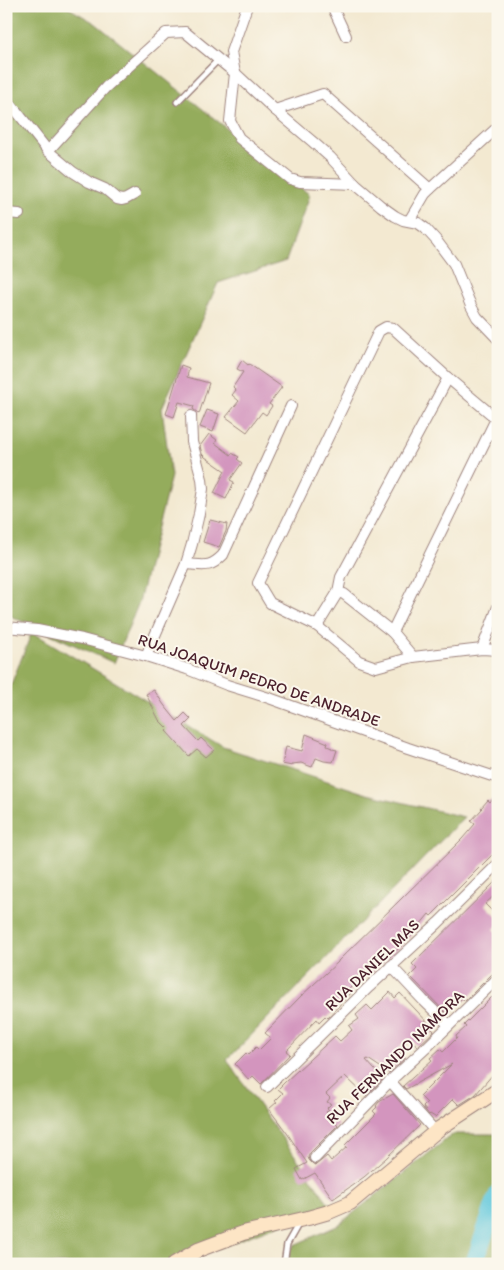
<svg xmlns="http://www.w3.org/2000/svg" width="504" height="1270" font-family="Itim,sans-serif">
<style>
.forest{fill:#94ac5c;stroke:#6f6644}
.lines{fill:none;stroke-linecap:round;stroke-linejoin:round}
.river{stroke:#5fc7dc;stroke-width:18}
.building{fill:#d395be}
.service-casing{stroke:#9e847e;stroke-width:8}
.minor-casing{stroke:#9e847e;stroke-width:12}
.secondary-casing{stroke:#9e847e;stroke-width:16}
.service{stroke:#fff;stroke-width:5}
.minor{stroke:#fff;stroke-width:10}
.secondary{stroke:#fde5c5;stroke-width:14}
.labels{text-anchor:middle;dominant-baseline:central;stroke-width:4;stroke-linejoin:round;paint-order:stroke}
.street-label{font-size:16px;fill:#4a1f2b;stroke:#fbf7ec}
</style>
<rect width="100%" height="100%" fill="#fbf7ec"/>
<filter id="ink" filterUnits="userSpaceOnUse"><feTurbulence type="fractalNoise" baseFrequency=".02" numOctaves="2"/><feDisplacementMap in="SourceGraphic" scale="10" xChannelSelector="R" yChannelSelector="G"/><feConvolveMatrix kernelMatrix="1 2 1 2 8 2 1 2 1" color-interpolation-filters="sRGB"/></filter>
<filter id="wash" filterUnits="userSpaceOnUse"><feTurbulence type="fractalNoise" baseFrequency=".0096" numOctaves="4" result="noise"/><feDisplacementMap in="SourceGraphic" scale="20" xChannelSelector="R" yChannelSelector="G"/><feGaussianBlur stdDeviation="1.12" result="paint"/><feColorMatrix in="noise" values="0 0 0 0 0 0 0 0 0 0 0 0 0 0 0 0 0 1.4 0 .05"/><feComposite in="paint" operator="in"/></filter>
<g filter="url(#wash)">
<rect width="100%" height="100%" fill="#f3e9d1"/>
<g class="forest">
<path d="M6 6H65L95 23 310 195 286 261 218 283 162 408 171 476 139 602 114 663 6 614Z"/>
<path d="M32 632 223 747 367 794 464 817 227 1060 330 1205 177 1264H6V697Z"/>
<path d="M453 1134H498V1264H279L294 1245 337 1226Z"/>
</g>
<g class="lines">
<path class="river" d="M474 1264 498 1194"/>
</g>
<g id="blocks">
<g class="building">
<path d="M242 360 248 365 249 364 282 387 269 404 272 406 266 415 262 412 247 432 226 417 239 401 232 395 236 390 233 387 243 372 237 369Z"/>
<path d="M181 365 189 368 187 377 209 383 199 414 193 409 194 406 179 402 174 417 166 414Z"/>
<path d="M207 410 219 414 213 432 200 427Z"/>
<path d="M209 434 217 440 215 443 231 455 232 453 239 457 237 459 242 463 230 480 234 482 226 499 214 493 225 471 205 457 202 454 200 446Z"/>
<path d="M210 520 227 524 226 531 219 547 203 542Z"/>
<path d="M154 690 164 705 177 721 185 713 191 719 184 726 198 741 201 738 214 750 206 757 197 749 189 756 166 731 168 729 159 720 146 694Z"/>
<path d="M306 734 328 743 327 746 332 748V749L337 750 333 762 324 761 316 758 312 767 301 763 292 764V766L282 764 286 747 302 751Z"/>
<path d="M498 793V849L431 916 429 914 419 926 420 927 395 952 371 974 368 970 349 989 352 992 327 1018 325 1016 319 1022 317 1019 286 1051 290 1054 261 1084 253 1076 249 1080 235 1064 246 1053 248 1055 256 1047 259 1050 271 1038 265 1033 301 996 338 962V961L462 839 475 824 471 821 482 809 481 808 488 800 490 802Z"/>
<path d="M498 879V892L485 904 498 917V925L494 929 498 934V968L465 1001 462 998 447 1014 410 976 417 969 412 964Z"/>
<path d="M390 992 395 998 400 993 431 1026 430 1027 434 1031 418 1046 409 1039 397 1050 405 1058 389 1073 368 1059 366 1060 383 1079 366 1096 345 1076 326 1094 330 1098 327 1102 331 1104 327 1108 329 1110 326 1112 338 1125 310 1153 308 1157 309 1160 313 1164 316 1165 327 1156 331 1161 347 1147 345 1145 376 1114 373 1111 377 1107 376 1106 379 1102 393 1094 420 1125 386 1158 364 1177 333 1199 315 1173 302 1180 296 1169 307 1163 287 1133 269 1109 277 1102 275 1101 283 1093 278 1089 285 1082 335 1036 340 1041 352 1030 349 1026 359 1019 356 1015 367 1005 372 1010Z"/>
<path d="M498 994V1076L494 1073 475 1095 459 1105 453 1099 435 1117 430 1114 429 1115 423 1107 427 1103 420 1096 452 1064 406 1089 403 1086 432 1060 430 1058 440 1049 443 1052 457 1038 456 1036 466 1027 464 1025 492 997 494 998Z"/>
</g>
</g>
</g>
<g filter="url(#ink)">
<use href="#blocks" fill-opacity="0" stroke="#9e847e" stroke-width="1"/>
<g class="lines">
<g class="service-casing">
<g id="service">
<path d="M177 102 218 60"/>
<path d="M284 1264 287 1244 299 1223"/>
</g>
</g>
<g class="minor-casing">
<g id="minor">
<path d="M247 6 231 52 235 73 275 110 313 142 330 157 355 184 381 206 395 216 403 220 418 223 425 228 436 240 454 264 471 306 477 317 498 339"/>
<path d="M332 6 346 36"/>
<path d="M6 98 48 151 73 172 89 182 105 189 117 199 122 200 126 199 135 194"/>
<path d="M275 110 323 94 430 189"/>
<path d="M48 151 106 87 166 33 185 32 235 73 230 121 239 138 290 179 300 182 355 184"/>
<path d="M6 213 19 214"/>
<path d="M409 221 425 194 430 189 498 127"/>
<path d="M448 378 341 577 338 592 344 594 392 632 413 657 482 649 498 650"/>
<path d="M186 564C204 565 209 569 223 555L291 406"/>
<path d="M317 626 338 592"/>
<path d="M6 627 37 630 82 639 146 656 187 669 227 685 269 698 408 748 498 778"/>
<path d="M392 632 496 419"/>
<path d="M482 649 498 607"/>
<path d="M146 656 186 564 192 544 199 514 203 489 202 479 192 442 191 416"/>
<path d="M413 657 376 667 359 661 317 626 270 603 258 583 379 331 386 327 393 328 448 378 498 420"/>
<path d="M391 966 423 1000 449 1025"/>
<path d="M390 1081 436 1132"/>
<path d="M267 1087 369 987 438 923 498 864"/>
<path d="M315 1158 390 1081 427 1047 498 978"/>
</g>
</g>
<g class="secondary-casing">
<path id="secondary" d="M174 1264 198 1250 243 1233 308 1218 329 1212 350 1203 440 1128 498 1090"/>
</g>
<use href="#service" class="service"/>
<use href="#minor" class="minor"/>
<use href="#secondary" class="secondary"/>
</g>
</g>
<g class="labels">
<g class="street-label">
<text transform="translate(259 680) rotate(19)">RUA JOAQUIM PEDRO DE ANDRADE</text>
<text transform="translate(372 965) rotate(-44)">RUA DANIEL MAS</text>
<text transform="translate(395 1057) rotate(-44)">RUA FERNANDO NAMORA</text>
</g>
</g>
<rect width="504" height="1270" fill="none" stroke="#fbf7ec" stroke-width="25"/>
</svg>
